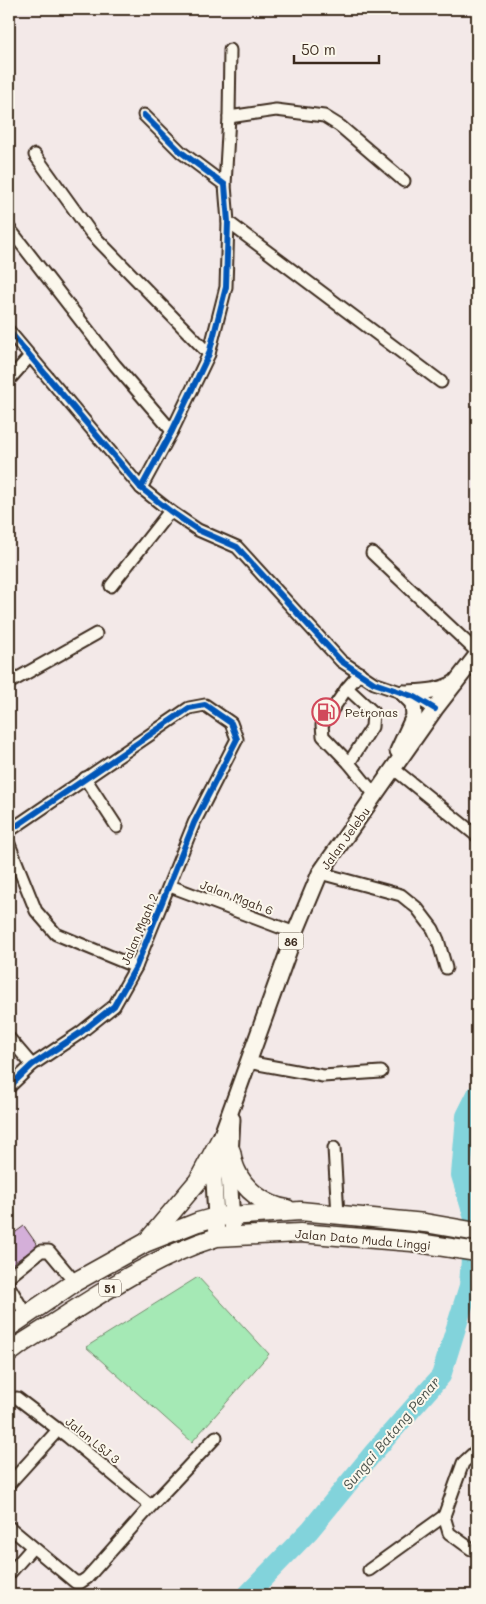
<svg xmlns="http://www.w3.org/2000/svg" width="486" height="1604" font-family="Mali,sans-serif">
<style>
.green{fill:#a5e9b5;stroke:#708a6a}
.lines{fill:none;stroke-linecap:round;stroke-linejoin:round}
.river{stroke:#82d3db;stroke-width:20}
.building{fill:#d4afd9;stroke:#3b2a1e}
.minor-casing{stroke:#3b2a1e;stroke-width:15}
.major-casing{stroke:#3b2a1e;stroke-width:19}
.highway-casing{stroke:#3b2a1e;stroke-width:21}
.minor{stroke:#fbf7ec;stroke-width:11}
.major{stroke:#fbf7ec;stroke-width:15}
.highway{stroke:#fbf7ec;stroke-width:18}
.cycleway-casing{stroke:#fbf7ec;stroke-width:9}
.cycleway{stroke:#0057b8;stroke-width:6}
.labels{text-anchor:middle;dominant-baseline:central;stroke-width:4;stroke-linejoin:round;paint-order:stroke}
.shield{fill:#fbf7ec;stroke:#75685c;stroke-width:1}
.shield-label{font-size:11px;font-weight:bold;fill:#3b2a1e}
.poi-label{font-size:12px;fill:#3b2a1e;stroke:#fbf7ec;text-anchor:start}
.street-label{font-size:12px;fill:#3b2a1e;stroke:#fbf7ec}
.water-label{font-size:14px;font-style:italic;fill:#4d544d;stroke:#fbf7ec}
</style>
<rect width="100%" height="100%" fill="#f3e9e8"/>
<filter id="ink" filterUnits="userSpaceOnUse"><feTurbulence type="fractalNoise" baseFrequency=".02" numOctaves="2"/><feDisplacementMap in="SourceGraphic" scale="10" xChannelSelector="R" yChannelSelector="G"/><feConvolveMatrix kernelMatrix="1 2 1 2 8 2 1 2 1" color-interpolation-filters="sRGB"/></filter>
<g filter="url(#ink)">
<path class="green" d="M198 1277 269 1354 192 1442 86 1347Z"/>
<g class="lines">
<path class="river" d="M247 1595 310 1530 374 1452 441 1376 469 1286 474 1218 461 1175 466 1116 477 1094"/>
</g>
<path class="building" d="M24 1226 38 1246 9 1266V1237Z"/>
<g class="lines">
<g class="minor-casing">
<g id="minor">
<path d="M229 117 276 110 324 116 340 126 404 181"/>
<path d="M35 155 91 233 209 354"/>
<path d="M225 185 229 117 230 50"/>
<path d="M228 222 441 382"/>
<path d="M9 228 115 365 172 431"/>
<path d="M9 331 141 488 170 511 198 530 237 547 341 661 374 683 415 697 435 709"/>
<path d="M9 380 30 356"/>
<path d="M141 488 172 431 209 354 226 287 228 222 225 185 181 152 144 115"/>
<path d="M372 553 477 652"/>
<path d="M111 586 170 511"/>
<path d="M360 673 347 688 322 725 323 736 349 763 375 795"/>
<path d="M9 683 96 634"/>
<path d="M347 688 373 712 372 727 349 763"/>
<path d="M394 769 477 836"/>
<path d="M85 778 117 827"/>
<path d="M9 831 189 708 205 705 231 723 237 739 194 823 136 967 114 1006 80 1033 32 1065 9 1087"/>
<path d="M9 844 36 911 56 934 136 967"/>
<path d="M320 873 401 895 417 908 433 929 438 940 446 968"/>
<path d="M170 886 295 933"/>
<path d="M9 1038 32 1065"/>
<path d="M247 1062 323 1076 381 1072"/>
<path d="M334 1148 338 1215"/>
<path d="M9 1277 41 1251H49L75 1282"/>
<path d="M9 1286 26 1315"/>
<path d="M17 1398 68 1437 151 1506"/>
<path d="M9 1484 58 1430"/>
<path d="M9 1527 75 1582H81L87 1578 151 1506 216 1437"/>
<path d="M471 1549 449 1533 444 1516 463 1463 477 1450"/>
<path d="M369 1570 444 1516"/>
<path d="M9 1574 32 1548"/>
</g>
</g>
<g class="major-casing">
<g id="major">
<path d="M403 693C421 692 438 693 455 683"/>
<path d="M398 751 414 716 413 703 403 693"/>
<path d="M232 1119 229 1174 233 1236"/>
<path d="M217 1237 214 1180 220 1140 295 933 320 873 435 709 477 655"/>
</g>
</g>
<g class="highway-casing">
<g id="highway">
<path d="M231 1151C232 1157 233 1164 236 1170 244 1190 266 1206 287 1209"/>
<path d="M149 1239 198 1181 220 1140"/>
<path d="M9 1327 75 1282 145 1243 198 1222 216 1217 300 1211 425 1223 477 1232"/>
<path d="M9 1353 21 1344C84 1305 146 1259 217 1237L300 1233 412 1242 477 1252"/>
</g>
</g>
<use href="#minor" class="minor"/>
<use href="#major" class="major"/>
<use href="#highway" class="highway"/>
<g class="cycleway-casing">
<g id="cycleway">
<path d="M9 331 141 488 170 511 198 530 237 547 341 661 374 683 415 697 435 709"/>
<path d="M141 488 172 431 209 354 226 287 228 222 225 185 181 152 144 115"/>
<path d="M9 831 189 708 205 705 231 723 237 739 194 823 136 967 114 1006 80 1033 32 1065 9 1087"/>
</g>
</g>
<use href="#cycleway" class="cycleway"/>
</g>
</g>
<defs>
<g id="fuel-ring" transform="scale(1.4375)"><circle r="9.5" fill="#fbf7ec" stroke="#d1495b" stroke-width="1.5"/><path d="M-5.5-6h7V0h2V4h1.3V-2.5L3-4.5l.8-.8L6-3V5H2.5V1h-1V6h-7ZM-4.2-4.7v3.2H.2V-4.7Z" fill="#d1495b"/></g>
</defs>
<g fill-rule="evenodd">
<use href="#fuel-ring" x="326" y="712"/>
</g>
<g class="labels">
<g class="shield">
<rect x="278.5" y="932.5" width="25" height="17" rx="4"/>
<rect x="99" y="1279.5" width="22" height="17" rx="4"/>
</g>
<g class="shield-label">
<text x="291" y="941">86</text>
<text x="110" y="1288">51</text>
</g>
<g class="poi-label">
<text x="345" y="712">Petronas</text>
</g>
<g class="street-label">
<text transform="translate(345 838) rotate(-54)">Jalan Jelebu</text>
<text transform="translate(237 897) rotate(21)">Jalan Mgah 6</text>
<text transform="translate(139 929) rotate(-67)">Jalan Mgah 2</text>
<text transform="translate(363 1239) rotate(5)">Jalan Dato Muda Linggi</text>
<text transform="translate(93 1440) rotate(39)">Jalan LSJ 3</text>
</g>
<g class="water-label">
<text transform="translate(391 1433) rotate(-50)">Sungai Batang Penar</text>
</g>
</g>
<rect width="486" height="1604" fill="none" stroke="#fbf7ec" stroke-width="30"/>
<rect x="15" y="15" width="456" height="1574" fill="none" stroke="#3b2a1e" stroke-width="2" filter="url(#ink)"/>
<path d="M294 55v8h85v-8" fill="none" stroke="#3b2a1e" stroke-width="2.5"/>
<text x="301" y="55" font-size="15" fill="#3b2a1e" stroke="#fbf7ec" stroke-width="4" paint-order="stroke">50 m</text>
</svg>
